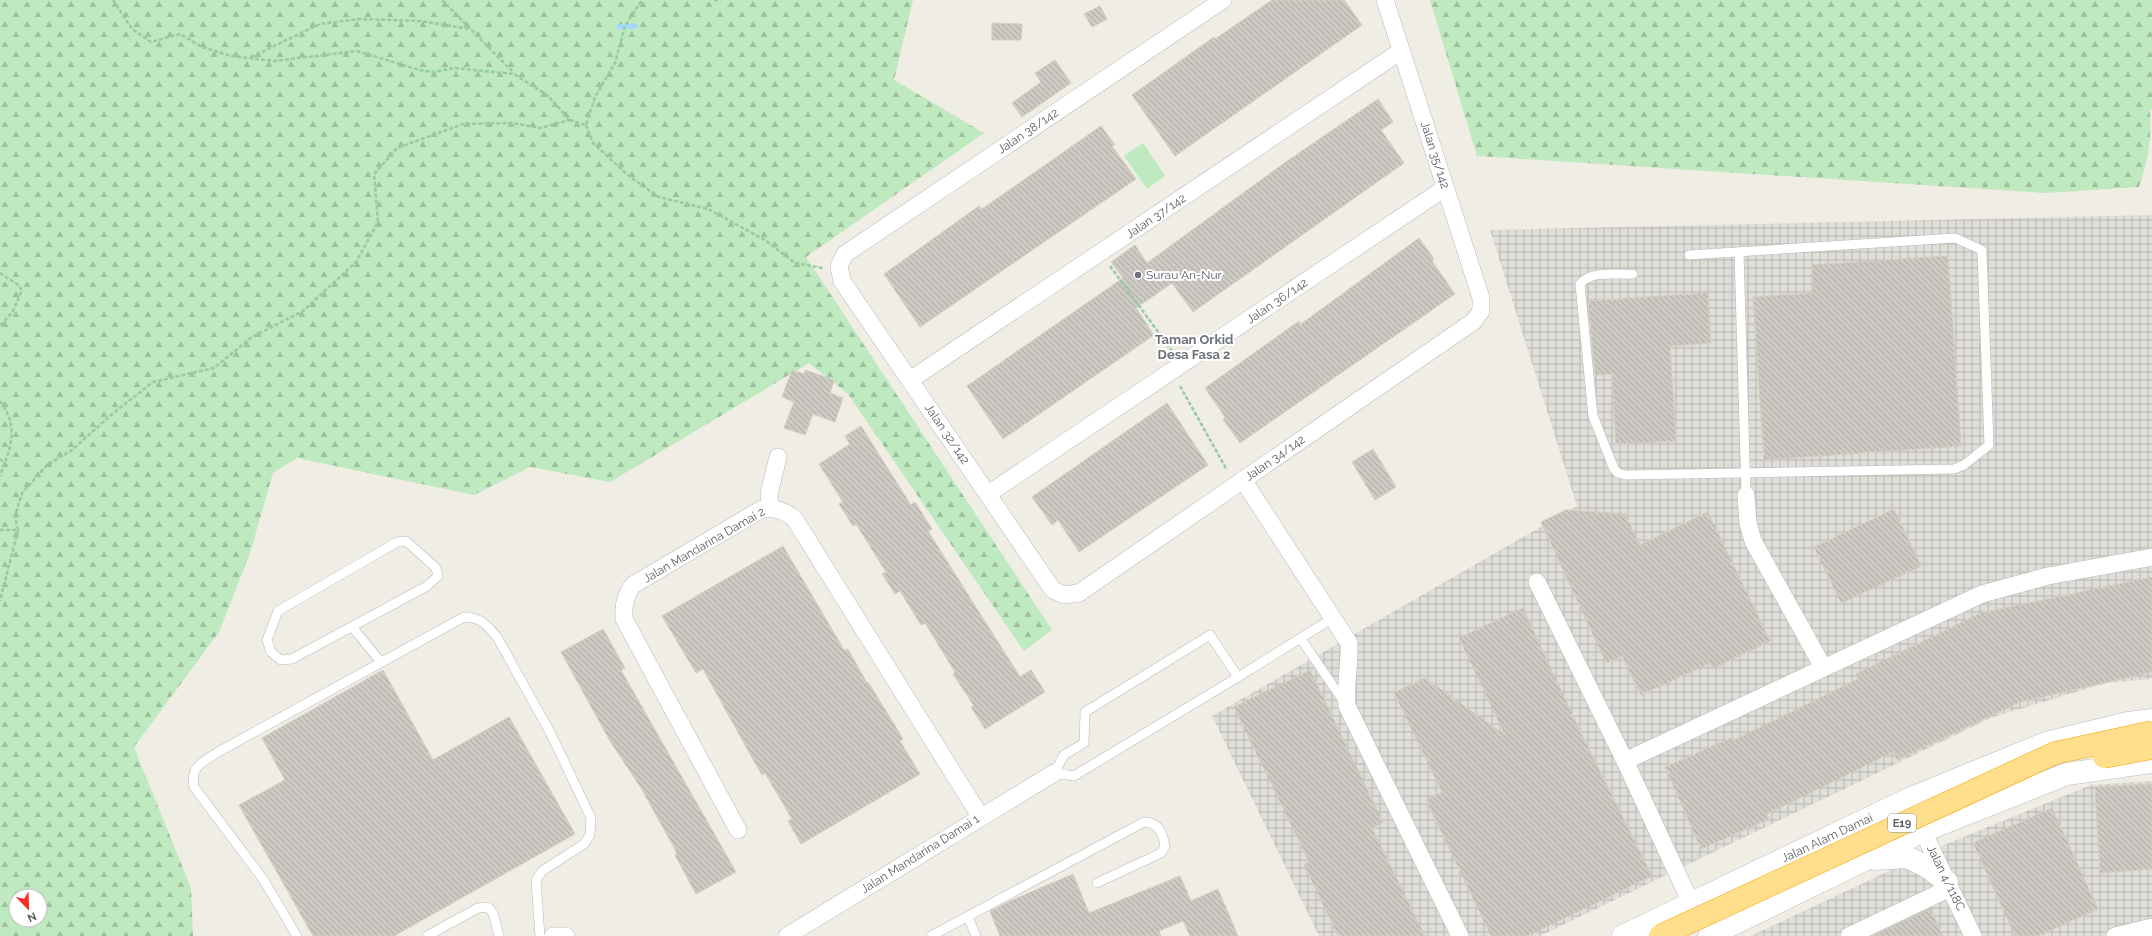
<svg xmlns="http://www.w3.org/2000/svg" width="2152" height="936" font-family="Raleway,sans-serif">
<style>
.industrial{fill:url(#industrial-grid)}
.green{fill:#bfe9be}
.forest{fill:url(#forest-firs);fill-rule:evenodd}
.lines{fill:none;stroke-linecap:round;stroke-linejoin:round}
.stream{stroke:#a4d9ff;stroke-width:5.5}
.building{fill:url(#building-back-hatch);stroke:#d5cec1}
.service-casing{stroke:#b6babf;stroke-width:10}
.minor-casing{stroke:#b6babf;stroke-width:18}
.secondary-casing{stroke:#b7bbc1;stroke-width:23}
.path{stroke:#96cba4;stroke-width:2.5;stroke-dasharray:4 2;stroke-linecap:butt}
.service{stroke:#fff;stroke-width:9}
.minor{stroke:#fff;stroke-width:17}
.secondary{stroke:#fff;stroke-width:22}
.motorway-bridge-casing{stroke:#f3a100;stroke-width:23;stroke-linecap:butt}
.motorway-bridge{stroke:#ffdf8b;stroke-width:22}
.worship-dot{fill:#6b7280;stroke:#fff;stroke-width:1.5}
.labels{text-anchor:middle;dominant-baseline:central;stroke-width:4;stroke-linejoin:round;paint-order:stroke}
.shield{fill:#fff;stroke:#8d9094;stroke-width:1}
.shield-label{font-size:11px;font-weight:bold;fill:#5c6066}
.street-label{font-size:12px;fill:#5c6066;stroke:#fff}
.worship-label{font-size:12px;fill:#5b616d;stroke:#fff;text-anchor:start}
.neighbourhood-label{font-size:13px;font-weight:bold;fill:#6c7278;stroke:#fff}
</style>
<defs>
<pattern id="industrial-grid" width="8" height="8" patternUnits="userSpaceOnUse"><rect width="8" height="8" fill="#e0ded8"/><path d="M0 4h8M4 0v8" fill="none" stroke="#b9b7b3"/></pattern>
<pattern id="forest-firs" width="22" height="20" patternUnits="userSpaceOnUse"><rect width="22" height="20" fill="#bfe9be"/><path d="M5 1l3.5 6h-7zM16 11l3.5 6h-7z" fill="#9ec09e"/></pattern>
<pattern id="building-back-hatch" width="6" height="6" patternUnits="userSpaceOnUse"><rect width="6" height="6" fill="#cdc9c3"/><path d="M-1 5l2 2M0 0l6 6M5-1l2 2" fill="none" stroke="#aaa7a2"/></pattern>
</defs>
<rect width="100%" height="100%" fill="#efede4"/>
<g class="industrial">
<path d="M2152 215V679L2106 683 1993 717 1540 936H1319L1212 716 1577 506 1490 230Z"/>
<path d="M2152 781V936H1751L1944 845 2091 785Z"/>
</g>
<path class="green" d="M1143 143 1165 176 1147 189 1124 156Z"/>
<g class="forest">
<path d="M0 0H913L894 80 984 133 806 257 1052 630 1024 651 848 394 809 363 610 482 530 467 474 495 297 458 273 473 250 553 219 632 134 747 191 888 193 936H0ZM16 896H40V920H16Z"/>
<path d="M1430 0H2152V109L2150 110C2152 139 2148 160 2139 187L2047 193 1477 156Z"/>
</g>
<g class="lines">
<path class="stream" d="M619 27 635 26"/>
</g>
<g class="building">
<path d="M1272 0H1344L1362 25 1175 156 1132 95 1214 37 1215 39Z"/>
<path d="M1100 6 1107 19 1092 27 1084 14Z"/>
<path d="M992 23 1022 24 1021 40H992Z"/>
<path d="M1055 60 1071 83 1022 117 1012 103 1041 82 1035 73Z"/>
<path d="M1378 99 1393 122 1381 130 1404 163 1193 312 1172 283 1136 308 1154 335 1003 439 967 386 1123 278 1111 262 1135 245 1147 263 1283 164Z"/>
<path d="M1101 126 1115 145 1112 146 1136 179 920 327 884 274 979 206 982 209Z"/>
<path d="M1419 238 1434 259 1432 261 1455 294 1240 443 1223 419 1225 417 1205 388 1299 321 1301 324Z"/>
<path d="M1948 256 1961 446 1764 460 1753 297 1813 293 1812 265Z"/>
<path d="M1708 293 1711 343 1670 346 1676 441 1616 444 1612 374 1595 375 1588 301Z"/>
<path d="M792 370 804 374 805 370 834 380 830 393 843 398 835 422 813 414 805 435 784 428 794 402 782 397Z"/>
<path d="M1167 403 1208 465 1079 552 1058 520 1052 525 1032 497Z"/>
<path d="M861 426 911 505 915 502 932 529 928 531 1020 677 1031 670 1045 692 985 729 971 707 974 706 953 674 955 672 925 623 921 625 900 591 895 594 882 574 886 572 856 524 853 526 839 504 843 502 819 464 850 444 845 436Z"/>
<path d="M1373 449 1396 487 1375 500 1352 462Z"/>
<path d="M1894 509 1921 566 1841 603 1814 547Z"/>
<path d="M1566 510 1625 514 1640 545 1708 512 1770 641 1712 669 1710 663 1641 695 1622 656 1606 663 1541 522Z"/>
<path d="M783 546 844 650 848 649 867 683 868 682 889 716 903 739 900 741 920 774 801 844 788 821 792 819 765 773 762 775 750 754 703 669 696 673 662 616Z"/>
<path d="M2152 577V672L2020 702 1897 760 1893 752 1767 814 1769 819 1701 849 1665 767 1733 737 1734 740 1858 679 1856 674 1981 613Z"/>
<path d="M1523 608 1582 735 1652 876 1527 936H1491L1426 800 1442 792 1394 693 1425 678 1505 735 1459 638Z"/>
<path d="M603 629 625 668 621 670 736 872 696 894 675 855 677 853 641 788 610 741 561 652Z"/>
<path d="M383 670 433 760 509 717 575 834 394 936H313L239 805 285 780 262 738Z"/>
<path d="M1310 670 1383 822 1372 828 1425 936H1338L1304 865 1309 862 1234 707Z"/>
<path d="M2152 784V869L2100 873 2095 787Z"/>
<path d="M2052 808 2098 909 2038 936H2015L1973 843Z"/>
<path d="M1073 874 1089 913 1180 876 1191 901 1218 889 1238 936H1190L1183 921 1159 931 1161 936H1000L990 911 1010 901Z"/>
<path d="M1930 908 1943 936H1872Z"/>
</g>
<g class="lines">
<g class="service-casing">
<g id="service">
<path d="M1739 252 1746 495"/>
<path d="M1633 274C1616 275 1591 270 1580 284L1593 416 1614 469 1618 473 1625 475 1954 469 1964 465 1989 445 1982 250 1955 238 1689 255"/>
<path d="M406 541 436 568 438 576 427 586 292 659 281 660 271 652 267 640 278 611 397 542Z"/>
<path d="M352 627 381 662"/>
<path d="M1210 635 1238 677 1074 776 1054 773 1064 755 1084 743 1085 712Z"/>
<path d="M1301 639 1344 702"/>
<path d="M1238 677 1333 618"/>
<path d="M968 917 976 936"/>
<path d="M297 936 263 879 194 787C190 766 203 762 218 752L464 617C482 618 486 624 497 637L551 734 591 818 590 835 584 844 542 871 536 880 540 936"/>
<path d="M427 936 478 908 488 907 493 913 499 936"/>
<path d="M931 936 1144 822C1159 822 1163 834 1165 847L1161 853 1097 883"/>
</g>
</g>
<g class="minor-casing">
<g id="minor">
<path d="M1223 0 845 254 839 266 842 281 1053 590 1064 595 1079 593 1474 321 1481 311V298L1385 0"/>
<path d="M910 380 1401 51"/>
<path d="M1243 480 1349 643C1350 664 1345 685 1347 706L1460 936"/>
<path d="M988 494 1445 188"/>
<path d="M1746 495 1748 523 1753 541 1823 667"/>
<path d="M770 508 769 494 778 457"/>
<path d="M1537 582 1625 761 1691 903"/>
<path d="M1625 761 1982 594 2048 576 2152 557"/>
<path d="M1918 821 1973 936"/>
<path d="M738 830 624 619C623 607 626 594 633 585L762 509C773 507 785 511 794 518L980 816"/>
<path d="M553 936H566"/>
<path d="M787 936 1054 773"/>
<path d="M1849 936 1950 888"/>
<path d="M2115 936 2152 927"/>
</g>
</g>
<g class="secondary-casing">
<g id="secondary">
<path d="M1875 859 1907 857 1929 868 1947 882"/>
<path d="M1623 936 1909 799 2046 743 2128 723 2152 720"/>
<path d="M1709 936 1923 831 2067 774 2152 762"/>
</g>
</g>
<g class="path">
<path d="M113 0 132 29 151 42 180 34 202 47 231 56 275 61 357 51 419 70 433 72 455 68 514 74 547 95 570 120 586 125 595 97 615 63 625 26 642 0"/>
<path d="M442 0 514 73"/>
<path d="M714 0H721"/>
<path d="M251 57 320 24 359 19 420 21 470 29"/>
<path d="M586 125 593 143 630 177 659 197 708 209 765 240 795 263 823 268"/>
<path d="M1110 266 1172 351"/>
<path d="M0 273 17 284 22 290 13 311 0 326"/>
<path d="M1180 386 1227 470"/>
<path d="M0 401C20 428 10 449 0 476"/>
<path d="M0 459 5 463"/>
<path d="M0 530H18L0 601"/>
<path d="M18 530 15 516 22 493 47 465 72 450 111 415 153 382 214 368 252 337 303 311 356 262 378 222 374 174 397 148 463 124 511 123 540 128 570 120"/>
</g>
<use href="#service" class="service"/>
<use href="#minor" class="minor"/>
<use href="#secondary" class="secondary"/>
<g class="motorway-bridge-casing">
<g id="motorway-bridge">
<path d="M2104 757 2152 748"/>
<path d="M1660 936 2055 753 2152 732"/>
</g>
</g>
<use href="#motorway-bridge" class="motorway-bridge"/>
</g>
<circle class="worship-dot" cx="1138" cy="275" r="4"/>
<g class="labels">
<rect class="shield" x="1888" y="814" width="28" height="18" rx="3"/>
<g class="shield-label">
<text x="1902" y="823">E19</text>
</g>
<g class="street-label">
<text transform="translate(1028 131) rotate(-34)">Jalan 38/142</text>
<text transform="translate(1435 155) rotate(72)">Jalan 35/142</text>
<text transform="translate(1156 216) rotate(-34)">Jalan 37/142</text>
<text transform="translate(1277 301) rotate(-34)">Jalan 36/142</text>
<text transform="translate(947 434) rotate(56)">Jalan 32/142</text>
<text transform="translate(1275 458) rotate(-35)">Jalan 34/142</text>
<text transform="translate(704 545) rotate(-30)">Jalan Mandarina Damai 2</text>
<text transform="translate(1827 838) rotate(-25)">Jalan Alam Damai</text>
<text transform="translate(920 854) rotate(-32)">Jalan Mandarina Damai 1</text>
<text transform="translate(1946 878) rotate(64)">Jalan 4/118C</text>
</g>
<g class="worship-label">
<text x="1146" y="275">Surau An-Nur</text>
</g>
<g class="neighbourhood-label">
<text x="1194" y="339">Taman Orkid<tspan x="1194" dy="15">Desa Fasa 2</tspan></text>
</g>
</g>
<g transform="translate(28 908) rotate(157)"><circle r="19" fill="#ffffff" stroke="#bebfc2"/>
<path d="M0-3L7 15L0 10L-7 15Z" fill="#f62e23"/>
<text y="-6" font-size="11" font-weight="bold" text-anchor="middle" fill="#5c6066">N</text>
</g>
</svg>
